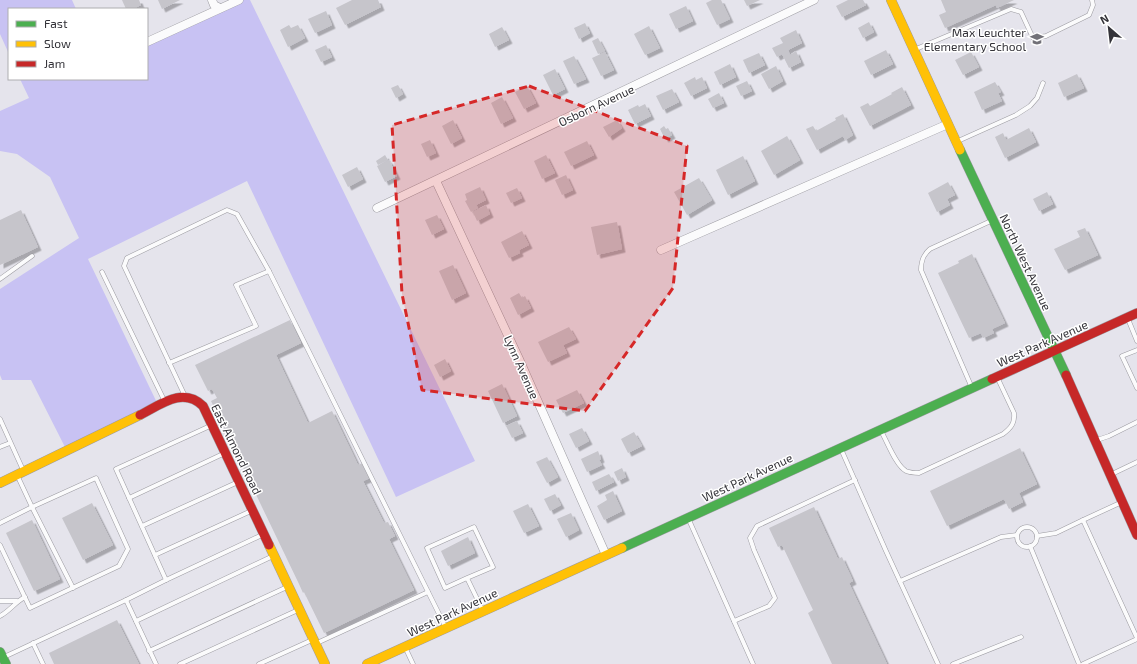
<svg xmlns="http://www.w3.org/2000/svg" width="1137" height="664" font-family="'Exo 2',sans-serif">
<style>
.green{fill:#c8c2f3}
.building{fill:#c6c5cb;filter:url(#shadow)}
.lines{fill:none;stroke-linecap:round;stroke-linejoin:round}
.lane-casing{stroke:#9c9ba1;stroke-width:5}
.street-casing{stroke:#9c9ba1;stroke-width:9}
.fast-casing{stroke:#9c9ba1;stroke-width:10}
.slow-casing{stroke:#9c9ba1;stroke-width:10}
.jam-casing{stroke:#9c9ba1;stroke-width:10}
.lane{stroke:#fbfbfc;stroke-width:4}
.street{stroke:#fbfbfc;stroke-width:8}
.fast{stroke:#4caf50;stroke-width:9}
.slow{stroke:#ffc107;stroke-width:9}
.jam{stroke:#c62828;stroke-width:9}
.marked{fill:#d62828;fill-opacity:0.2;stroke:#d62828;stroke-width:3;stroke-dasharray:8 5;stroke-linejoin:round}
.labels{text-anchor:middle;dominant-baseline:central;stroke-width:3;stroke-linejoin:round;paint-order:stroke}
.poi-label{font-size:12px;fill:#343339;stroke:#fff;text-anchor:end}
.street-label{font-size:12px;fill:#343339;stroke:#fff}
</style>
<defs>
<filter id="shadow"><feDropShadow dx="3.5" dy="3.5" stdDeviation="0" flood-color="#0004"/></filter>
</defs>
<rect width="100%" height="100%" fill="#e5e4ec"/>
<g class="green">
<path d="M0 0H72L76 9H9V54L0 34Z"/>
<path d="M230 0H250L475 461 396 497 247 181 88 259 159 407 67 451 31 380H2L0 375V289L79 238 50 177 17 154 0 151V111L29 98 20 79H147V39Z"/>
</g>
<g class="building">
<path d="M122 0H139L141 5 133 9H126Z"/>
<path d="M158 0H180L162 9Z"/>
<path d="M352 0H378L381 7 345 25 336 8Z"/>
<path d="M712 0H721L730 19 717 25 706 3Z"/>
<path d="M744 0H760L747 6Z"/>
<path d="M848 0H863L866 5 842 17 836 6Z"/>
<path d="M941 0H1014L997 8 996 5 945 28 939 15 946 12Z"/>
<path d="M686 6 693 21 676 29 669 14Z"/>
<path d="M326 11 332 25 315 33 308 19Z"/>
<path d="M869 22 874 32 863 38 858 28Z"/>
<path d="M585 23 590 33 579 39 574 28Z"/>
<path d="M289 25 291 28 298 25 305 38 288 47 280 30Z"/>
<path d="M649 26 660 48 645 55 634 34Z"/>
<path d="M502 27 509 40 495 47 489 34Z"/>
<path d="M796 30 802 43 788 50 790 55 796 51 801 62 789 68 782 54 777 57 772 48 783 43 780 38Z"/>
<path d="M598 38 605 51 598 54 592 41Z"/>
<path d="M326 45 332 57 321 62 315 50Z"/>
<path d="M886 50 893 64 871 75 864 61Z"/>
<path d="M605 52 614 70 601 76 592 58Z"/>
<path d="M971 52 979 67 963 75 955 60Z"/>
<path d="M759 53 765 65 749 73 743 60Z"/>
<path d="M574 56 586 79 574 84 563 61Z"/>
<path d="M730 64 736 77 720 85 714 72Z"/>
<path d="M776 66 783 81 769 89 761 74Z"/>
<path d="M555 69 565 89 553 95 543 75Z"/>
<path d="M1077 74 1084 88 1064 97 1058 83Z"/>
<path d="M695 77 696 80 702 77 707 88 691 96 684 83Z"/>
<path d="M747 81 752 91 741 96 736 86Z"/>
<path d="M995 82 1001 92 998 93 1002 101 982 110 974 92Z"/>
<path d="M398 85 403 94 396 98 391 88Z"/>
<path d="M527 86 536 103 524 109 515 92Z"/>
<path d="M902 87 911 105 870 126 860 107 868 103 870 106 892 94 891 93Z"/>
<path d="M672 89 679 102 663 110 656 96Z"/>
<path d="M719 93 724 103 713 108 708 99Z"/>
<path d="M502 97 513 118 501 124 491 103Z"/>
<path d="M645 104 651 116 635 124 628 110 638 105 639 107Z"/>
<path d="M843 114 853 135 845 140 843 136 817 150 806 129 813 126 816 131 836 120 835 118Z"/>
<path d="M453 120 462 138 451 144 442 126Z"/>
<path d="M617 120 622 128 609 137 603 127Z"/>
<path d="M664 126 666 129 668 128 672 135 665 139 660 129Z"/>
<path d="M1029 128 1036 142 1005 158 995 137 1003 133 1006 140Z"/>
<path d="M787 136 800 160 774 175 761 151Z"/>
<path d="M430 140 436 153 427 157 421 144Z"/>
<path d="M587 141 594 155 571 166 564 152Z"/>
<path d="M385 155 388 160 378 165 376 161Z"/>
<path d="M546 155 555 173 542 179 534 161Z"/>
<path d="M743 156 755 181 728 195 716 170Z"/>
<path d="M389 160 397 176 385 182 377 166Z"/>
<path d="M357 167 363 179 348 187 342 175Z"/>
<path d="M566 175 573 190 562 195 555 180Z"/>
<path d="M699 178 712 200 687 215 674 192Z"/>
<path d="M948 182 955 195 947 199 950 205 937 212 928 193Z"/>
<path d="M480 187 486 200 476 205 478 208 471 212 465 201 467 200 465 194Z"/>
<path d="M517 188 522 198 511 203 506 193Z"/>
<path d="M1047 192 1053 204 1039 211 1033 199Z"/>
<path d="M486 205 490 214 477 221 473 212Z"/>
<path d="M21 210 38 247 0 265V220Z"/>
<path d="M437 215 444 229 432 235 425 220Z"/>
<path d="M617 222 622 249 597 255 591 227Z"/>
<path d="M1085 228 1098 255 1065 270 1054 249 1080 237 1077 231Z"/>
<path d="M522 231 529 245 519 250 520 253 509 258 501 242Z"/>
<path d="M972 254 1005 323 992 329 994 333 983 338 981 333 969 338 938 273 959 263 958 261Z"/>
<path d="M453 265 466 293 452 300 439 271Z"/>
<path d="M519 293 522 298 525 296 531 308 518 315 510 298Z"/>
<path d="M290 320 301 343 276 355 308 423 332 411 358 465 363 463 370 478 363 481 384 523 388 522 395 536 389 539 414 590 324 633 304 592 303 593 299 584 211 401 217 398 212 389 208 391 195 365Z"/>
<path d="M569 327 576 339 563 345 567 353 548 362 538 342Z"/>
<path d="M445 359 451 371 440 377 434 365Z"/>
<path d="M502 384 517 416 503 423 488 391Z"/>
<path d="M577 390 584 403 563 413 556 400Z"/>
<path d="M517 421 523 433 512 438 506 426Z"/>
<path d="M582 428 589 441 576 448 569 434Z"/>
<path d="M634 432 642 446 628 453 621 439Z"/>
<path d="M1020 448 1037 484 1019 493 1023 502 1009 509 1004 499 947 526 930 491Z"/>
<path d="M598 451 601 459 599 460 602 465 587 472 581 459Z"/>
<path d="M547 457 558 477 547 483 536 462Z"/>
<path d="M622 468 626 477 618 481 614 472Z"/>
<path d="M609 474 614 482 596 491 592 482Z"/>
<path d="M613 491 622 511 604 520 597 506 607 500 605 495Z"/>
<path d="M555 494 561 505 550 511 544 499Z"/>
<path d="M92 503 113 545 83 560 62 518Z"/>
<path d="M528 504 539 526 524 533 513 511Z"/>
<path d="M814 507 838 559 842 557 853 581 849 583 887 664H832L808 613 813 610 782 545 778 547 769 528Z"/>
<path d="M571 513 579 530 566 537 557 519Z"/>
<path d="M32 520 60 579 34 591 6 533Z"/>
<path d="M468 537 475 553 448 566 441 551Z"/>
<path d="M117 620 139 664H54L49 653Z"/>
</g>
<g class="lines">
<g class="lane-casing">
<g id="lane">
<path d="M916 49 1011 9 1021 12 1033 38 1046 36 1089 15 1093 5 1092 0"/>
<path d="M958 141 1016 115 1030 106 1037 98 1043 83"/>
<path d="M102 272 165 402"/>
<path d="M0 279 32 256"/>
<path d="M1128 319 1137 341"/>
<path d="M1137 350 1122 356 1137 388"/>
<path d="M169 363 256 326 236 285 269 271"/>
<path d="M972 388 921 270C921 261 923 255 930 249L993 220"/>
<path d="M184 394 124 266 127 258 227 210 237 214 269 271 446 628"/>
<path d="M0 419 23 470"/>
<path d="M881 431C887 441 896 466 906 471 911 473 915 473 919 473L1003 434C1011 428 1015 423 1014 413L998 379"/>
<path d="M1097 440 1109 436 1137 422"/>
<path d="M0 447 10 443"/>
<path d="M841 449 886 551 938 664"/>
<path d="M1112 474 1137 462"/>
<path d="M129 498 225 453"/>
<path d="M1122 502 1083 520 1137 638"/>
<path d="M689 520 753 664"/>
<path d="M0 523 32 507 73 588"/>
<path d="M142 526 238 482"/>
<circle cx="1027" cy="537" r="10"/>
<path d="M1037 536 1056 533 1083 520"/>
<path d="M0 545 30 608 119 566 128 549 96 478 32 507 18 477"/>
<path d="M1030 546 1079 664"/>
<path d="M155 555 251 511"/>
<path d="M467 578 493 567 474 527 427 548 445 588 467 578 483 611"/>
<path d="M166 580 262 535"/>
<path d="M900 581 1001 537 1017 535"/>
<path d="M126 600 166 580 116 469 210 426"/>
<path d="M0 601H17"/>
<path d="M0 616C10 611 15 602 25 597"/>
<path d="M136 621 273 556"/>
<path d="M734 621 769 606 775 598 754 550 750 538 757 526 855 480"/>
<path d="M33 643 43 664"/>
<path d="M317 643 428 592"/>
<path d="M405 647 413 664"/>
<path d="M149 651 287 587"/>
<path d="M4 657 126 600 156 664"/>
<path d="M180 664 298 610"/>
<path d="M259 664 312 640"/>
<path d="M953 664 1021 637"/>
<path d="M1083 664 1137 639"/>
</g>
</g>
<g class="street-casing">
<g id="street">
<path d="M212 0 214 5 220 8"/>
<path d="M147 42 239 0"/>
<path d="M436 181 519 359 606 555"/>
<path d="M377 208 814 0"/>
<path d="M661 250 948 124"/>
</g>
</g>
<g class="fast-casing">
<g id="fast">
<path d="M960 150 1066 375"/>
<path d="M622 548 992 379"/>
<path d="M0 652 6 664"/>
</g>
</g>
<g class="slow-casing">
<g id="slow">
<path d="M891 0 960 150"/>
<path d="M0 483 140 415"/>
<path d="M269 545 325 664"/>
<path d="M367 664 622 548"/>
</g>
</g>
<g class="jam-casing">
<g id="jam">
<path d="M1066 375 1137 535"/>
<path d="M992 379 1137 313"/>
<path d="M140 415C160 405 183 386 203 406L269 545"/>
</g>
</g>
<use href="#lane" class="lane"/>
<use href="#street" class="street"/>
<use href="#fast" class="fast"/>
<use href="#slow" class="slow"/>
<use href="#jam" class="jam"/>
</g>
<path class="marked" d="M529 86 687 146 673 288 585 411 422 390 402 294 392 125Z"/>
<defs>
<g id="school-bare" transform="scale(1.08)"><path d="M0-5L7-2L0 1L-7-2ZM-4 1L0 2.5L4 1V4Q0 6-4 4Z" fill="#727178" stroke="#fff" stroke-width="2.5" paint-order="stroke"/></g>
</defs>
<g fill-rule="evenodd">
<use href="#school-bare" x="1037" y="39"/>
</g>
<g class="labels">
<g class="poi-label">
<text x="1026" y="32">Max Leuchter<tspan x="1026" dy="14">Elementary School</tspan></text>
</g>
<g class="street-label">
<text transform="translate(596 105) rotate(-25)">Osborn Avenue</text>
<text transform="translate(1026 262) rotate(65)">North West Avenue</text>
<text transform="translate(1042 343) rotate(-24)">West Park Avenue</text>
<text transform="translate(522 367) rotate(66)">Lynn Avenue</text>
<text transform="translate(237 449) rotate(64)">East Almond Road</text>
<text transform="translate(747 477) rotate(-25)">West Park Avenue</text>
<text transform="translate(452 612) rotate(-25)">West Park Avenue</text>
</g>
</g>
<rect x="8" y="8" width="140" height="72" fill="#ffffff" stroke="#aeadb0"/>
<rect x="16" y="21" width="20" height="6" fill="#4caf50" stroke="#aeadb0"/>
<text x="44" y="28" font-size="12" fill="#343339">Fast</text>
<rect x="16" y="41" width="20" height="6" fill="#ffc107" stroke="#aeadb0"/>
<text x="44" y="48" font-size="12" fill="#343339">Slow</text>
<rect x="16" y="61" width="20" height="6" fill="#c62828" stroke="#aeadb0"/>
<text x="44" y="68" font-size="12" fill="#343339">Jam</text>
<g transform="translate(1109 28) rotate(332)" stroke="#ffffff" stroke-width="3" paint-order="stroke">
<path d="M0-3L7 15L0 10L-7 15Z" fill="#343339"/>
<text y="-6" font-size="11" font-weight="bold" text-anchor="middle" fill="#343339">N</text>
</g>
</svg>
